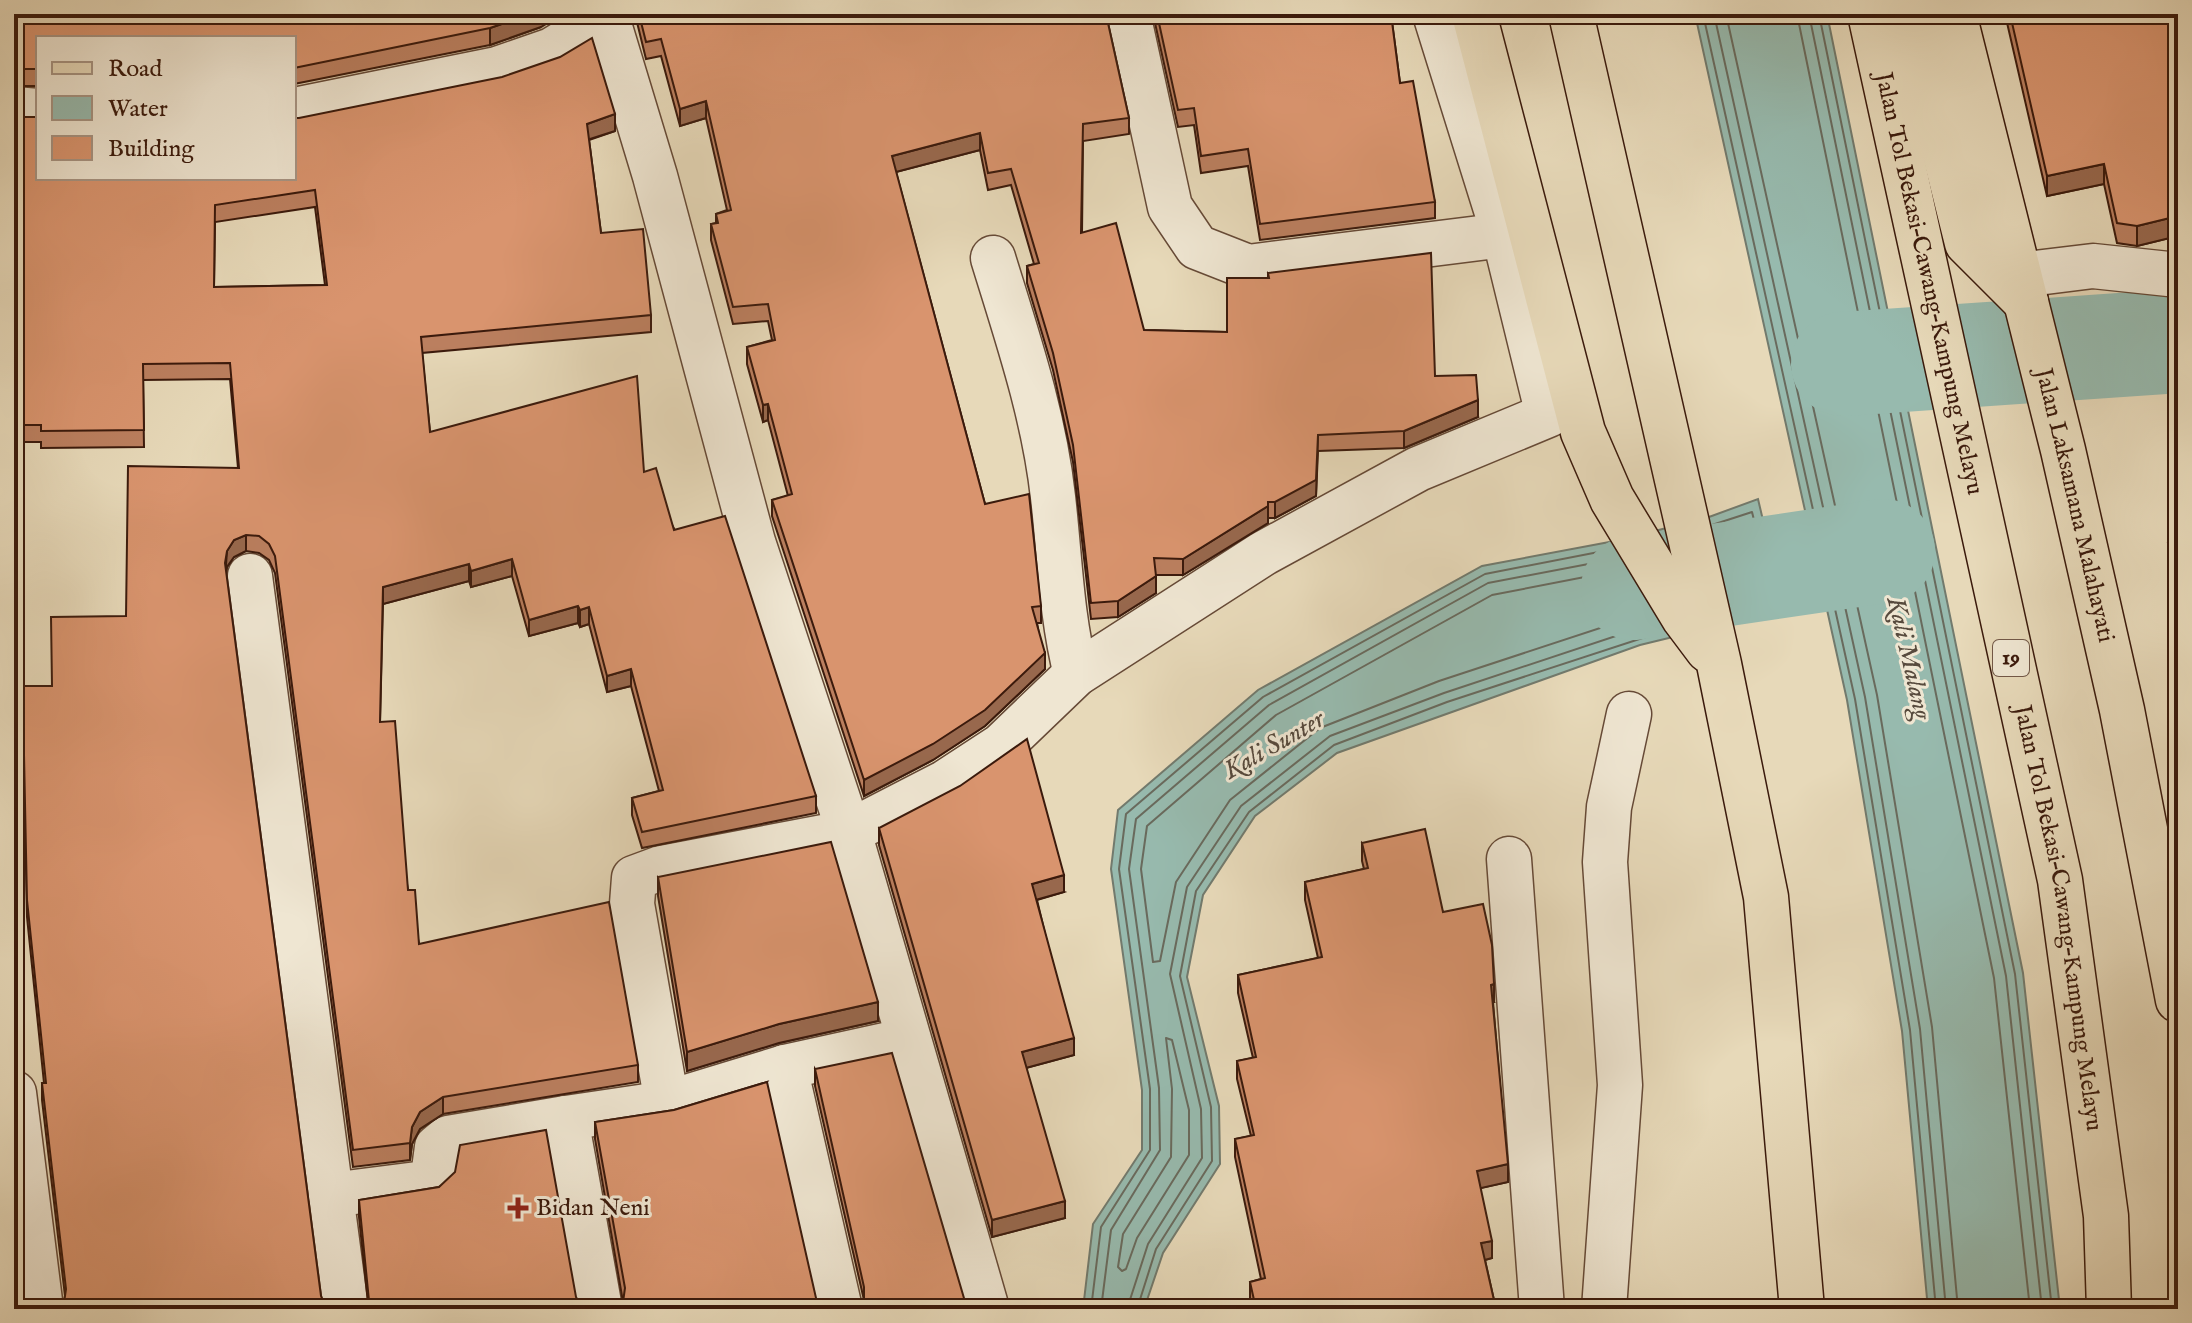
<svg xmlns="http://www.w3.org/2000/svg" width="2192" height="1323" font-family="'IM FELL English',serif">
<style>
.water{fill:#97baae;stroke:#727a6d;stroke-width:2}
.lines{fill:none;stroke-linecap:round;stroke-linejoin:round}
.shore{stroke:#696a5d;stroke-width:2}
.river{stroke:#97baae;stroke-width:104}
.minor-casing{stroke:#664a37;stroke-width:47}
.primary-casing{stroke:#3b1a0c;stroke-width:47}
.motorway-casing{stroke:#3b1a0c;stroke-width:47}
.minor{stroke:#efe6d2;stroke-width:44}
.primary{stroke:#e7d9b9;stroke-width:44}
.motorway{stroke:#e7d9b9;stroke-width:44}
.wall{fill:#bb7f5f;stroke:#3b1a0c;stroke-width:2;fill-rule:evenodd}
.shaded-wall{fill:#98684d;stroke:#3b1a0c;stroke-width:2}
.building{fill:#d9946e;stroke:#3b1a0c;stroke-width:2;fill-rule:evenodd}
.poi-dot{fill:#8f2418;stroke:#efe6d2;stroke-width:3}
.labels{text-anchor:middle;dominant-baseline:central;stroke-width:6;stroke-linejoin:round;paint-order:stroke}
.shield{fill:#efe6d2;stroke:#715747;stroke-width:2}
.shield-label{font-size:22px;font-weight:bold;fill:#3b1a0c}
.street-label{font-size:24px;fill:#3b1a0c;stroke:#efe6d2}
.poi-label{font-size:24px;fill:#3b1a0c;stroke:#efe6d2;text-anchor:start}
.water-label{font-size:26px;font-style:italic;fill:#574a3d;stroke:#efe6d2}
</style>
<rect width="100%" height="100%" fill="#e7d9b9"/>
<filter id="stains"><feTurbulence type="fractalNoise" baseFrequency=".0025" numOctaves="4"/><feColorMatrix values="0 0 0 0 .2 0 0 0 0 .09 0 0 0 0 .02 0 0 0 .5 -.17"/></filter>
<radialGradient id="worn" r=".72"><stop offset=".6" stop-color="#630" stop-opacity="0"/><stop offset="1" stop-color="#630" stop-opacity=".3"/></radialGradient>
<g class="water">
<path d="M1695 14H1827L2023 973 2060 1309H1928L1902 1031 1847 700Z"/>
<path d="M1758 499 1784 610 1640 645 1337 753 1255 816 1203 895 1187 977 1219 1106 1220 1164 1163 1253 1144 1309H1083L1093 1224 1142 1150V1090L1111 869 1118 810 1258 690 1482 566 1620 540 1709 517Z"/>
</g>
<g class="lines">
<g class="shore">
<path d="M1703 14 1855 699 1910 1030 1936 1309"/>
<path d="M1714 14 1865 697 1920 1029 1946 1309"/>
<path d="M1726 14 1877 695 1932 1027 1958 1309"/>
<path d="M1797 14 1994 978 2030 1309"/>
<path d="M1809 14 2006 976 2042 1309"/>
<path d="M1819 14 2015 974 2052 1309"/>
<path d="M1712 525 1752 512 1774 600 1771 605 1732 614"/>
<path d="M1714 534 1745 526 1762 593 1759 597 1730 604"/>
<path d="M1717 546 1737 542 1747 584 1745 588 1727 593"/>
<path d="M1626 569 1492 595 1276 715 1147 826 1141 869 1153 962 1160 961 1176 882 1230 800 1320 728 1439 681 1652 611"/>
<path d="M1166 1038 1172 1040 1189 1110V1155L1137 1238 1126 1269 1122 1271 1118 1267 1123 1234 1171 1157 1172 1089Z"/>
<path d="M1091 1309 1101 1227 1150 1150V1089L1119 869 1126 814 1263 697 1485 574 1614 549"/>
<path d="M1101 1309 1111 1230 1160 1150 1159 1088 1129 869 1136 819 1269 705 1488 583 1620 558"/>
<path d="M1127 1309 1148 1244 1202 1158 1201 1109 1170 974 1187 887 1241 806 1330 736 1444 693 1658 622"/>
<path d="M1137 1309 1156 1249 1212 1161 1211 1107 1180 976 1196 891 1249 812 1334 745 1447 702 1664 631"/>
</g>
<g class="river">
<path d="M1843 364 2178 341"/>
<path d="M1633 588 1883 551"/>
</g>
<g class="minor-casing">
<g id="minor">
<path d="M606 14 655 176 753 542 849 832 987 1309"/>
<path d="M1128 14 1170 207 1197 247 1248 267 1504 235"/>
<path d="M14 109 38 111"/>
<path d="M294 110 497 69 552 50 611 14"/>
<path d="M993 258C1017 336 1044 415 1053 497 1060 557 1061 615 1076 674"/>
<path d="M2020 275 2093 266 2178 275"/>
<path d="M250 576 346 1309"/>
<path d="M1509 859 1542 1309"/>
<path d="M785 1067 840 1309"/>
<path d="M14 1093 41 1309"/>
<path d="M667 1103 632 904 634 878 661 868 849 832 946 782 1001 746 1076 674 1264 553 1418 469 1548 415 1504 235 1435 14"/>
<path d="M331 1195 425 1183 433 1177 437 1147 448 1138 566 1118"/>
<path d="M600 1309 566 1118 667 1103 785 1067 908 1040"/>
<path d="M1604 1309 1620 1085 1605 862 1609 807 1629 714"/>
</g>
</g>
<g class="primary-casing">
<g id="primary">
<path d="M1910 14 1967 243 2026 302"/>
<path id="s1" d="M1954 14 2063 450 2122 710 2178 1000"/>
</g>
</g>
<g class="motorway-casing">
<g id="motorway">
<path d="M1474 14 1583 432 1612 499 1684 618 1708 650"/>
<path d="M1571 14 1719 664 1766 897 1802 1309"/>
<path id="s2" d="M1870 14 2060 880 2106 1216 2109 1309"/>
</g>
</g>
<use href="#minor" class="minor"/>
<use href="#primary" class="primary"/>
<use href="#motorway" class="motorway"/>
</g>
<g class="wall">
<path d="M14 14 541 27 490 45 294 84V38H38V86H14Z"/>
<path d="M635 14H1106L1129 118V134L1083 141 1082 233 1144 330 1227 332 1268 278V273L1435 376 1478 417 1404 448 1318 451 1316 496 1275 518H1268V523L1183 575H1155L1156 593 1118 617 1091 619 1073 462 1053 370 1027 283V266L1034 264 1011 185 988 190 980 150 896 172 985 504 1041 606V623H1037L1045 669 985 726 933 760 864 796 772 516V500L788 496 768 420 763 422 747 364V347L772 340 768 321 733 324 711 240V224L716 223V214L727 210 706 118 680 126 661 56 646 59Z"/>
<path d="M1153 14H1391L1400 83 1435 202V218L1260 240 1248 166 1201 173 1194 125 1178 127Z"/>
<path d="M2005 14H2178V236L2137 246 2117 243 2104 184 2047 196Z"/>
<path d="M14 117 615 131 589 140 601 233 651 315V332L422 353 430 432 644 472 816 796V813L642 848 632 815V798L659 791 631 686 607 692 589 624 580 627 578 623 529 636 512 576 471 587 469 581 383 604 380 722 408 890 419 944 638 1065V1082L443 1114 420 1129 412 1144 410 1160 353 1167 275 573 269 560 259 553 246 551 234 557 227 567 64 1303 65 1296 42 1100V1083H44L27 917 24 772H14V686H52L126 616 238 468 230 379 143 380 144 447 41 448V442H14ZM315 207 325 285 214 287 215 222Z"/>
<path d="M2178 541V623L2168 578V543Z"/>
<path d="M879 828 1064 892 1037 900 1074 1055 1026 1068 1065 1218 992 1237 879 845Z"/>
<path d="M1362 843 1443 912 1494 1002H1493L1508 1182 1480 1188 1492 1258 1485 1260 1496 1309H1252L1250 1299V1282L1261 1279 1235 1157V1139L1251 1136 1237 1079V1061L1253 1058 1238 993V975L1318 958 1305 900V882L1364 869 1362 861Z"/>
<path d="M658 877 878 1021 779 1043 687 1071 658 896Z"/>
<path d="M815 1069 967 1309 864 1300 815 1086Z"/>
<path d="M767 1082 623 1302 595 1139V1122L674 1110Z"/>
<path d="M546 1130 368 1303 359 1217V1200L439 1187Z"/>
</g>
<g class="shaded-wall">
<path d="M531 14H562L541 27 490 45V28Z"/>
<path d="M706 101V118L680 126V109Z"/>
<path d="M615 114V131L587 140V124Z"/>
<path d="M980 133V150L892 173V156Z"/>
<path d="M2104 164V184L2047 196V176Z"/>
<path d="M2178 216V236L2137 246V226Z"/>
<path d="M1478 400V417L1404 448V431Z"/>
<path d="M768 404V420L763 422V405Z"/>
<path d="M1318 435 1316 496 1275 518V502Z"/>
<path d="M1268 506V523L1183 575V559Z"/>
<path d="M246 535V551L234 557 227 567 225 579 227 551 234 540Z"/>
<path d="M512 559V576L471 587V571Z"/>
<path d="M469 564V581L383 604V587Z"/>
<path d="M1156 576V593L1118 617V601Z"/>
<path d="M578 606V623L529 636V620Z"/>
<path d="M589 607V624L580 627V610Z"/>
<path d="M1045 653V669L985 726 933 760 864 796V780Z"/>
<path d="M631 669V686L607 692V676Z"/>
<path d="M1064 875V892L1032 901V884Z"/>
<path d="M1494 984V1002H1491V985Z"/>
<path d="M878 1002V1021L779 1043 687 1071V1052L779 1024Z"/>
<path d="M1074 1038V1055L1022 1069V1052Z"/>
<path d="M443 1097V1114L420 1129 412 1144 410 1160V1143L412 1127 420 1112Z"/>
<path d="M1508 1164V1182L1477 1189V1171Z"/>
<path d="M1065 1201V1218L992 1237V1220Z"/>
<path d="M1492 1241V1258L1481 1261V1243Z"/>
</g>
<g class="building">
<path d="M14 14H531L490 28 294 68V38H38V69H14Z"/>
<path d="M639 14H1106L1129 118 1083 124 1081 233 1116 223 1144 330 1227 332V278H1269L1268 273 1431 253 1435 376 1476 375 1478 400 1404 431 1318 435 1316 480 1275 502H1268V506L1183 559 1154 558 1156 576 1118 601 1091 603 1073 445 1053 353 1027 266 1039 263 1011 169 988 173 980 133 892 156 985 504 1029 494 1041 606 1032 607 1045 653 985 710 933 744 864 780 772 500 792 494 768 404 763 405 747 347 775 340 768 304 733 307 711 224 718 223 716 214 731 210 706 101 680 109 661 39 646 42Z"/>
<path d="M1157 14H1391L1400 83 1413 81 1435 202 1260 224 1248 149 1201 156 1194 108 1178 110Z"/>
<path d="M2010 14H2178V216L2137 226 2117 223 2104 164 2047 176Z"/>
<path d="M592 38 615 114 587 124 601 233 643 229 651 315 421 337 430 432 637 376 644 472 656 468 674 530 725 516 816 796 642 832 632 798 663 790 631 669 607 676 589 607 580 610 578 606 529 620 512 559 471 571 469 564 383 587 380 722 395 721 408 890H415L419 944 609 902 638 1065 443 1097 420 1112 412 1127 410 1143 353 1150 275 556 269 544 259 536 246 535 234 540 227 551 225 563 321 1296 326 1307 329 1309H58L64 1303 66 1289 42 1083H46L27 900 24 755H14V686H52L51 617 126 616 128 466 239 468 230 363 143 364 144 430 41 431V425H14V117H38V178H294V118H299L502 77 560 57ZM315 190 327 285 214 287 215 205Z"/>
<path d="M2178 541V588L2168 543Z"/>
<path d="M1027 739 1064 875 1032 884 1074 1038 1022 1052 1065 1201 992 1220 879 828 960 786Z"/>
<path d="M1425 829 1443 912 1483 904 1492 945 1494 984 1491 985 1508 1164 1477 1171 1492 1241 1481 1243 1496 1309H1256L1250 1282 1265 1278 1235 1139 1254 1135 1237 1061 1256 1057 1238 975 1322 957 1305 882 1368 868 1362 843Z"/>
<path d="M831 842 878 1002 779 1024 687 1052 658 877Z"/>
<path d="M892 1053 966 1305 967 1309H858L864 1300V1287L815 1069Z"/>
<path d="M767 1082 816 1298 822 1309H618L623 1302 625 1288 595 1122 674 1110Z"/>
<path d="M546 1130 576 1297 582 1309H364L369 1301 359 1200 439 1187 455 1172 460 1145Z"/>
<path d="M14 1278 16 1295 21 1307 23 1309H14Z"/>
</g>
<path class="poi-dot" d="M514 1196h8v8h8v8h-8v8h-8v-8h-8v-8h8z"/>
<g class="labels">
<rect class="shield" x="1993" y="640" width="36" height="36" rx="6"/>
<g class="shield-label">
<text x="2011" y="658">19</text>
</g>
<g class="street-label">
<text stroke="none"><textPath href="#s2" startOffset="276">Jalan Tol Bekasi–Cawang–Kampung Melayu</textPath></text>
<text stroke="none"><textPath href="#s1" startOffset="506">Jalan Laksamana Malahayati</textPath></text>
<text stroke="none"><textPath href="#s2" startOffset="924">Jalan Tol Bekasi–Cawang–Kampung Melayu</textPath></text>
</g>
<g class="poi-label">
<text x="536" y="1208">Bidan Neni</text>
</g>
<g class="water-label">
<text transform="translate(1909 658) rotate(77)">Kali Malang</text>
<text transform="translate(1274 745) rotate(-30)">Kali Sunter</text>
</g>
</g>
<rect width="2192" height="1323" fill="none" stroke="#e7d9b9" stroke-width="48"/>
<rect x="16" y="16" width="2160" height="1291" fill="none" stroke="#3b1a0c" stroke-width="4"/>
<rect x="24" y="24" width="2144" height="1275" fill="none" stroke="#3b1a0c" stroke-width="2"/>
<rect x="36" y="36" width="260" height="144" fill="#efe6d2" stroke="#a79483" stroke-width="2"/>
<rect x="52" y="62" width="40" height="12" fill="#e7d9b9" stroke="#a79483" stroke-width="2"/>
<text x="108" y="76" font-size="24" fill="#3b1a0c">Road</text>
<rect x="52" y="96" width="40" height="24" fill="#97baae" stroke="#a79483" stroke-width="2"/>
<text x="108" y="116" font-size="24" fill="#3b1a0c">Water</text>
<rect x="52" y="136" width="40" height="24" fill="#d9946e" stroke="#a79483" stroke-width="2"/>
<text x="108" y="156" font-size="24" fill="#3b1a0c">Building</text>
<rect width="100%" height="100%" filter="url(#stains)"/>
<rect width="100%" height="100%" fill="url(#worn)"/>
</svg>
